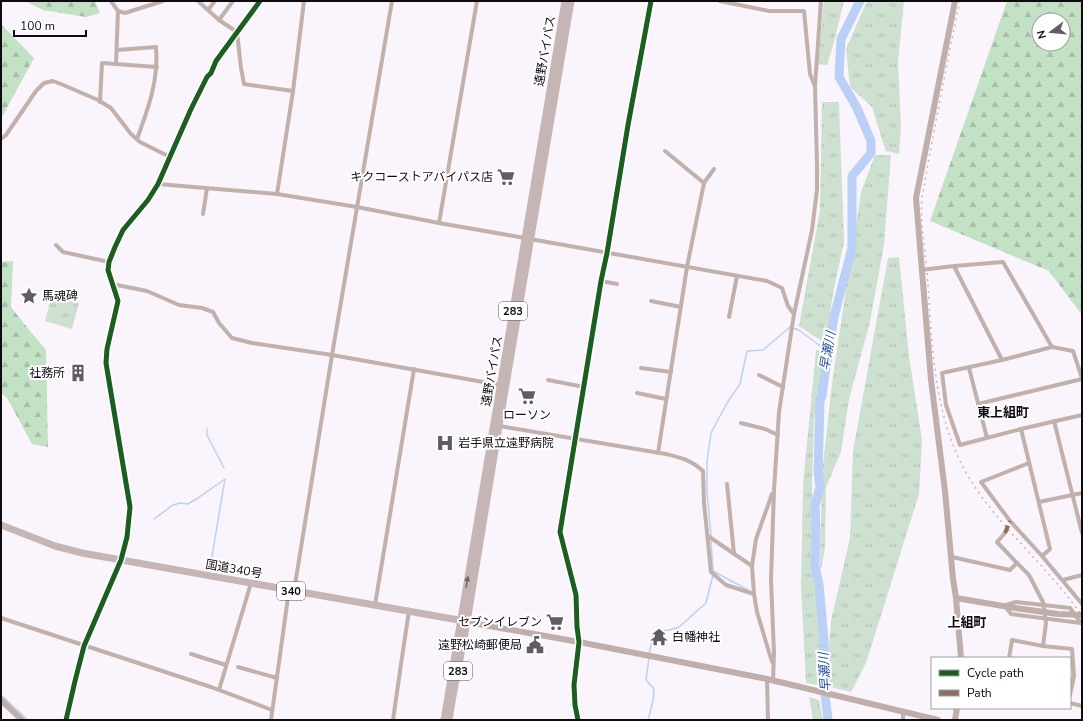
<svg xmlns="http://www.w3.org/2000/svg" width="1083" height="721" font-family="'Nunito Sans','Noto Sans JP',sans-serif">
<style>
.grass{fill:url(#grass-tufts)}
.forest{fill:url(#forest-firs);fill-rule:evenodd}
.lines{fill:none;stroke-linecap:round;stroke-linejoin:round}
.stream{stroke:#bad0f6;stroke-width:1.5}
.river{stroke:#bad0f6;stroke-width:9}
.street{stroke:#c2b0ab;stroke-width:4}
.secondary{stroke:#c0aeab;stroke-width:6}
.highway{stroke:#c5b6b5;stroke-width:7}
.rail{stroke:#c0b7b9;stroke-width:1.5;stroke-dasharray:2 4;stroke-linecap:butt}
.secondary-bridge{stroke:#c0aeab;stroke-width:6}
.quiet{stroke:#8d6e63;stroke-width:4;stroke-dasharray:8 4;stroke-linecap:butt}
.cycleway-casing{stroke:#fff;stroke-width:8}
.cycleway{stroke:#1b5e20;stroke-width:5}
.oneway{fill:#73686b}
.labels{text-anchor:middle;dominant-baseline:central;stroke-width:4;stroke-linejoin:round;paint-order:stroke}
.shield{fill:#fff;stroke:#575358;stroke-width:1}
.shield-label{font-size:11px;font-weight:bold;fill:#0f0910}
.street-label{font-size:12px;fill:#0f0910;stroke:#fff}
.poi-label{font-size:12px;fill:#0f0910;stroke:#fff;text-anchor:end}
.water-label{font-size:13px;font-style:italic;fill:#25549e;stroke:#fff}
.neighbourhood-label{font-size:13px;font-weight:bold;fill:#0f0910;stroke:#fff}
</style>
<defs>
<pattern id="grass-tufts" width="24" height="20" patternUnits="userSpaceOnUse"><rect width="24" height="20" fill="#cee0cf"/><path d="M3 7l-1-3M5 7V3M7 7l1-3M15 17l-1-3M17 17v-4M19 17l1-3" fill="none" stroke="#b0bfb1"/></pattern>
<pattern id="forest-firs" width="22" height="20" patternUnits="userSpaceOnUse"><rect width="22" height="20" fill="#c3e1c5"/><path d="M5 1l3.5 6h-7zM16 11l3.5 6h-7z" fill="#a6c0a8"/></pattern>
</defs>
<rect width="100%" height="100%" fill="#faf4fc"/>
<g class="grass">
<path d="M824 1H844L834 42 827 65 818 64Z"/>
<path d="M867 1H904L898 62 901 126 899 154 887 151 886 152 872 107 850 87 846 49Z"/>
<path d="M822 102H839L844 242 833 293 826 344 799 326 820 210Z"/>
<path d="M875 155H891L884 244 870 322 849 399 841 452 826 487 825 548 820 574 822 473 833 376 861 192Z"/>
<path d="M899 257 909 356 922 440 919 494 866 663 851 692 826 686 831 621 850 538 853 451 888 258Z"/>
<path d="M52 295 79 303 72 329 45 321Z"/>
<path d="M816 350 824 351 814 420 812 484 814 567 822 640V686L806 683 801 587 803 485Z"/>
<path d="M809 697 819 700 823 720H813Z"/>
</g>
<g class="forest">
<path d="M25 1H95L100 13 86 17 43 10Z"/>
<path d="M1007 1H1082V315L1049 271 930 221ZM1039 20H1063V44H1039Z"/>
<path d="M1 24 34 58 1 119Z"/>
<path d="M13 261 11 307 30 331 46 350 48 447 32 444 7 398 1 393V262Z"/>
</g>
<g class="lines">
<g class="stream">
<path d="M207 429V435L224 468"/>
<path d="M154 519 173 505 180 503 188 504 198 498 225 479 210 568"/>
<path d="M711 536 707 491V461L711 433 727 403 740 384 747 351 763 350 790 327 799 330 828 352"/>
<path d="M711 540 713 572"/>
<path d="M713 571 748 590"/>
<path d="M649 654 653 637 657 631 669 630 679 627 706 603 713 575"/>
<path d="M1 695 28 720"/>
<path d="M648 720 653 701 654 689 646 680 649 658"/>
</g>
<path class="river" d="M828 720 824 685 825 674 824 640 819 584 815 567 816 531 815 506 820 487 818 472 820 400 822 396 823 387 834 317 852 248V176L871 153V141L857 108 839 77 841 39 860 1"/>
<g class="street">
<path d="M111 1 118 11 125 13 163 1"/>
<path d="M198 1 219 20 237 32 241 68 244 84 293 91"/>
<path d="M720 1 769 11H804L810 74 814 84"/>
<path d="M208 10 215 1"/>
<path d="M219 20 233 1"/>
<path d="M117 50 156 47C159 80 148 109 137 139"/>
<path d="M116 64 118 11"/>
<path d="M100 102 102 63 157 67"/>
<path d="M1 139 6 135 36 91 44 83 53 81 61 84 98 100 111 108 131 134 140 142 170 157"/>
<path d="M704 183 714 169"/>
<path d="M158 184 277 194 357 207 439 223 525 238"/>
<path d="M277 194 293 91 304 1"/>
<path d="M203 214 207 188"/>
<path d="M439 223 477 1"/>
<path d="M530 239 767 281 782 288 788 306 794 314"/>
<path d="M56 245 63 252 109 262"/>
<path d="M954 266 1002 360"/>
<path d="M921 270 954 266 1003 262 1052 347"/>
<path d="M601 281 617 284"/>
<path d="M112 284 147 291 179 305 202 308 213 312 219 323 232 338 252 343 332 355 500 385"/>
<path d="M651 301 681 307"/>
<path d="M729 317 737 276"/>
<path d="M641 368 671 372"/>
<path d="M969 368 987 438"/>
<path d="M759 375 783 387"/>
<path d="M1082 378 1073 351 1052 347 1002 360 942 373 946 405 960 445 1021 429 1082 415"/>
<path d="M548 380 584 387"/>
<path d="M637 393 666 399"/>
<path d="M978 404 1082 379"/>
<path d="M1054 421 1082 533"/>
<path d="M741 423 765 429 778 435"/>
<path d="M499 426 666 454C682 458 691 460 703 471L704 503 711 572 726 585 754 594"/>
<path d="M1021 429 1050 549 1042 556"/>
<path d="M658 453 687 267 704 183 665 151"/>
<path d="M1029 463 981 482 1010 521 1042 556 1082 604"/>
<path d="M727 484 734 554"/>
<path d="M1039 502 1082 493"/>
<path d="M708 536 752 566"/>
<path d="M952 557 1010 570 1017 563 997 542 1005 533"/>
<path d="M1017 563 1029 575 1043 602 1046 623 1043 646"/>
<path d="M1063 580 1082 575"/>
<path d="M294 591 332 355 392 1"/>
<path d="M375 605 414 369"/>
<path d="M1005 606 1011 614 1081 623 1070 608 1016 602 1006 605"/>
<path d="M1 618 211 687 272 710"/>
<path d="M191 654 226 665"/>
<path d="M1009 658 1012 640 1043 646 1072 649 1074 676 1070 695"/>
<path d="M772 662 757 612 754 594 752 566 756 539 772 494"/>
<path d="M238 667 277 678"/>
<path d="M767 679 768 720"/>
<path d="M773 681 774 653 771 580 774 490 779 412 794 314 812 230 817 190V165L815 86 821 1"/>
<path d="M219 690 251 583"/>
<path d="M1070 703 1082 706"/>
<path d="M903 711V720"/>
<path d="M271 720 289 590"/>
<path d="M393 720 401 664 409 611"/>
<path d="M578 720 575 705 574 685 579 642 577 627 576 595 560 532 601 281 607 253 628 125 651 1"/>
</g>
<g class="secondary">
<path d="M955 1 916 198 931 380 945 491 953 579 956 598 961 658"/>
<path d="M956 598 1015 608"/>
<path d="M467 622 579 642 767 679 938 720"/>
<path d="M1 700 22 720"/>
<path d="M66 720 75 681 84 646 121 560 127 537 130 507 106 363 107 349 118 301 108 270 109 262 115 247 123 230 148 200 158 184 191 109 207 77 211 73 216 61 260 1"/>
<path d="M955 720 957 708"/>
</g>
<g class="highway">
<path d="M1 525 55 546 82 553 464 621"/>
<path d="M444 720 565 1"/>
<path d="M449 720 453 696 467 622 499 426 571 1"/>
</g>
<path class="rail" d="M960 1C951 42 943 84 935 126 932 142 929 158 926 175 925 183 923 190 922 198 920 223 925 247 927 271 932 340 932 415 968 476 999 528 1048 566 1082 616"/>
<path class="secondary-bridge" d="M1015 608 1058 614 1082 615"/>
<path class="quiet" d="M1005 533 1010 521"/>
<g class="cycleway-casing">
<g id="cycleway">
<path d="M66 720 75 681 84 646 121 560 127 537 130 507 106 363 107 349 118 301 108 270 109 262 115 247 123 230 148 200 158 184 191 109 207 77 211 73 216 61 260 1"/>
<path d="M578 720 575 705 574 685 579 642 577 627 576 595 560 532 601 281 607 253 628 125 651 1"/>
</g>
</g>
<use href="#cycleway" class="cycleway"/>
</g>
<defs><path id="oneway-solid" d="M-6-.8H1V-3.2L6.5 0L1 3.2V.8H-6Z"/></defs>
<use class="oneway" href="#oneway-solid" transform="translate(467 582) rotate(-80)"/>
<defs>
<g id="supermarket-bare" transform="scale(1.38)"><path d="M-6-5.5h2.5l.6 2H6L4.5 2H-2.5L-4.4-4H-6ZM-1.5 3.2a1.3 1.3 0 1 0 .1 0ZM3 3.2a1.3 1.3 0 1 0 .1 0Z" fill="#615b63" stroke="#fff" stroke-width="2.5" paint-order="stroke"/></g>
<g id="sight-bare" transform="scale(1.38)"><path d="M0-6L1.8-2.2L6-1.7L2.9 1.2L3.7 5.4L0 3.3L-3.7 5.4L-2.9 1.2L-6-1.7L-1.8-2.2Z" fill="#615b63" stroke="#fff" stroke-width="2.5" paint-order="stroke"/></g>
<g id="building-bare" transform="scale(1.38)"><path d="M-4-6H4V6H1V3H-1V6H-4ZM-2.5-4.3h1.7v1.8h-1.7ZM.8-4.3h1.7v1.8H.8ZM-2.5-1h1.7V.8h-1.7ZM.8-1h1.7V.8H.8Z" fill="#615b63" stroke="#fff" stroke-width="2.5" paint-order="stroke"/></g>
<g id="hospital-bare" transform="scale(1.38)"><path d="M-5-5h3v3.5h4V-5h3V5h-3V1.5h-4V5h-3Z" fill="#615b63" stroke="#fff" stroke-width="2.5" paint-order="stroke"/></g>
<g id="temple-bare" transform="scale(1.38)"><path d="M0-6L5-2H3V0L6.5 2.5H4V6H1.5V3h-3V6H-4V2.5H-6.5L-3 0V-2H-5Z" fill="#615b63" stroke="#fff" stroke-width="2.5" paint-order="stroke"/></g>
<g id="civic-bare" transform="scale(1.38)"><path d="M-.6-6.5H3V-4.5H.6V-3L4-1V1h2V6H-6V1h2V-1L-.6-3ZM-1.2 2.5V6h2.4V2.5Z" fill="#615b63" stroke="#fff" stroke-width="2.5" paint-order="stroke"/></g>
</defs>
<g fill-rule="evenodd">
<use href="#supermarket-bare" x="506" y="177"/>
<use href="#sight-bare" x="29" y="296"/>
<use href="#building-bare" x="78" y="373"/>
<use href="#supermarket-bare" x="527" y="396"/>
<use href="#hospital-bare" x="445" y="443"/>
<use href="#supermarket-bare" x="555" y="622"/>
<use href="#temple-bare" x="659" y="637"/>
<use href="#civic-bare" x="535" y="645"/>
</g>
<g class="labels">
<g class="shield">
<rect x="499" y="302" width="28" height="18" rx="3"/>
<rect x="277" y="582" width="28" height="18" rx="3"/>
<rect x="444" y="662" width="28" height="18" rx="3"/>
</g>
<g class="shield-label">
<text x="513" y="311">283</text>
<text x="291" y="591">340</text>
<text x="458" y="671">283</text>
</g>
<g class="street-label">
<text transform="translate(545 51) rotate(-80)">遠野バイパス</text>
<text transform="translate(492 371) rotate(-80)">遠野バイパス</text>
<text transform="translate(234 569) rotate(10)">国道340号</text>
</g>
<g class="poi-label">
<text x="493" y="177">キクコーストアバイパス店</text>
<text x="42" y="296" text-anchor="start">馬魂碑</text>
<text x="65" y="373">社務所</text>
<text x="527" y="415" text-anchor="middle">ローソン</text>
<text x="458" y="443" text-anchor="start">岩手県立遠野病院</text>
<text x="542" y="622">セブンイレブン</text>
<text x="672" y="637" text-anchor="start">白幡神社</text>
<text x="522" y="645">遠野松崎郵便局</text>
</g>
<g class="water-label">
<text transform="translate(828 351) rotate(-80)">早瀬川</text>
<text transform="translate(825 672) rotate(-94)">早瀬川</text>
</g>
<g class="neighbourhood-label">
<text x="1003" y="413">東上組町</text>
<text x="967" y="623">上組町</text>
</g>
</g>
<rect width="1083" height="721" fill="none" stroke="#0f0910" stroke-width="4"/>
<rect x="931" y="657" width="140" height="52" fill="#ffffff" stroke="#9f9d9f"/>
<rect x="939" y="670" width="20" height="6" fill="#1b5e20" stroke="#9f9d9f"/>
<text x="967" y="677" font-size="12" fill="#0f0910">Cycle path</text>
<rect x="939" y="690" width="20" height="6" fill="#8d6e63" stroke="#9f9d9f"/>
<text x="967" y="697" font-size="12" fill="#0f0910">Path</text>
<g transform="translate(1051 32) rotate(254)"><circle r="19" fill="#ffffff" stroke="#9f9d9f"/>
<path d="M0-3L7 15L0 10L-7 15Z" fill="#615b63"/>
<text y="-6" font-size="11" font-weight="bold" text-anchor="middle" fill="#0f0910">N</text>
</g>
<path d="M14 30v6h72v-6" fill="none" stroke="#0f0910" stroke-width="2"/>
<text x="20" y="30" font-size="12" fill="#0f0910" stroke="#ffffff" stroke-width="3" paint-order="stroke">100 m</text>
</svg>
